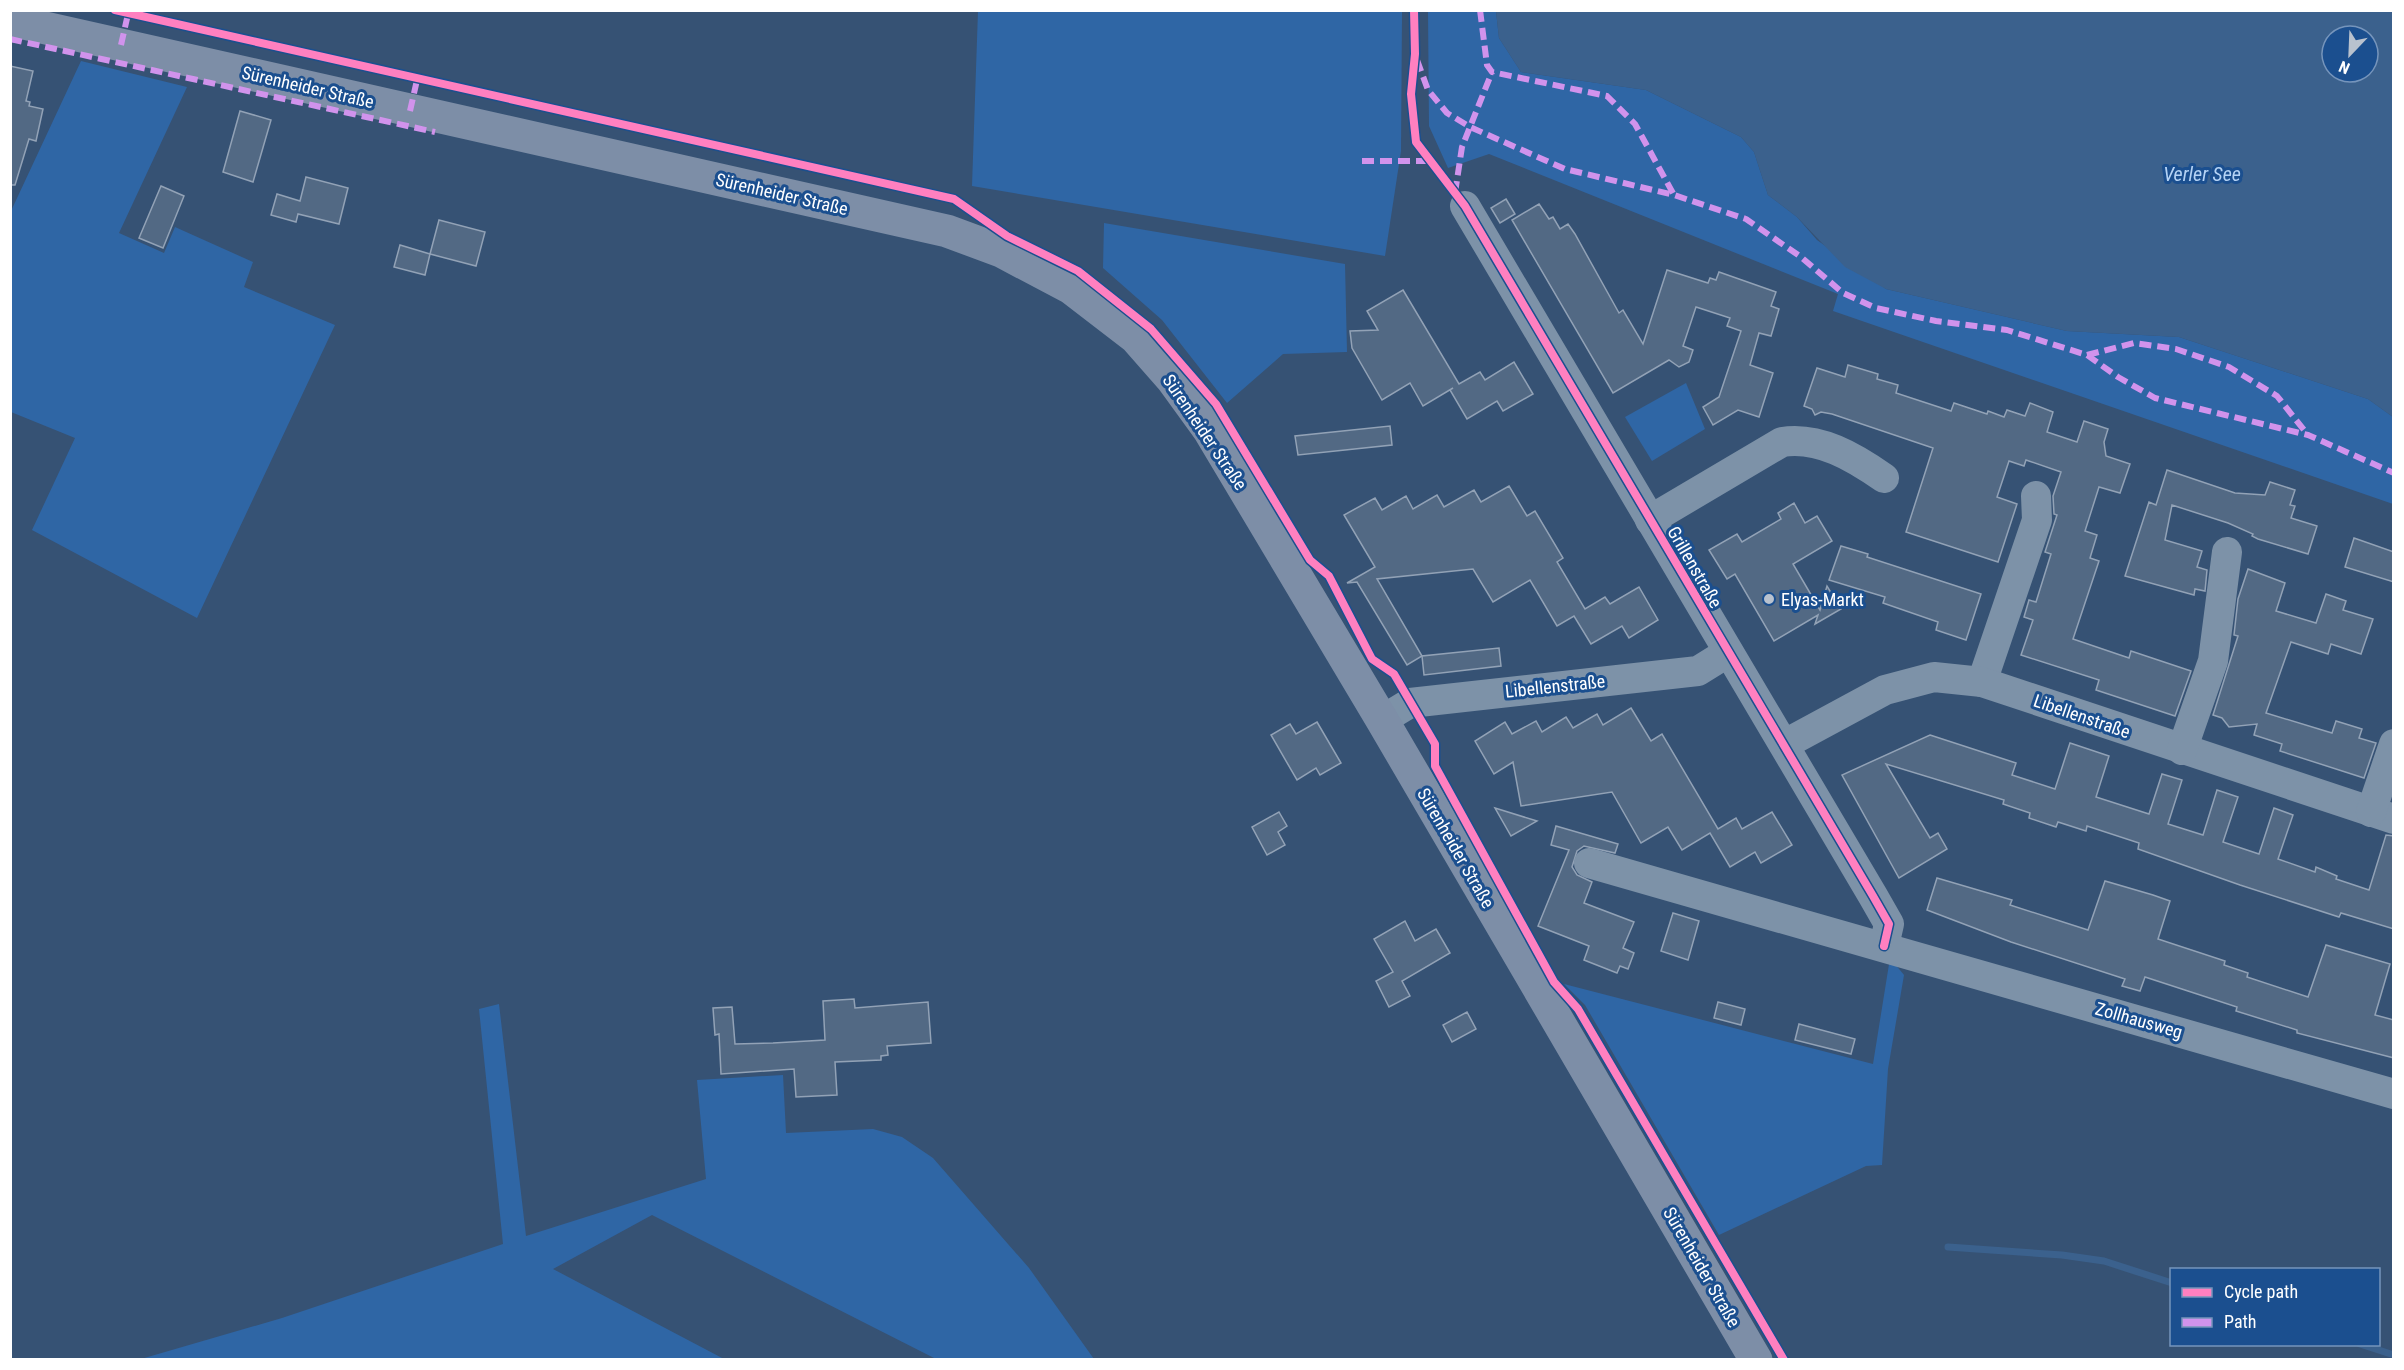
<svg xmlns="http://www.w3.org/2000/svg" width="2404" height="1370" font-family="'Roboto Condensed',sans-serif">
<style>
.green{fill:#2f66a5}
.water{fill:#3b618d;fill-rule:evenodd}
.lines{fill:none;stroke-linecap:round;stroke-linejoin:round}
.stream{stroke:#3b618d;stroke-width:7}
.building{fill:#526984;stroke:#92a2b6;stroke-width:1.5}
.minor{stroke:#7d92a8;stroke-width:30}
.major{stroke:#7d8ea7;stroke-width:33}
.quiet{stroke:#d193ec;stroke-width:6;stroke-dasharray:12 6;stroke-linecap:butt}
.cycleway-casing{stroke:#1b4f8f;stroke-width:11}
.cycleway{stroke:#ff80c0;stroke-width:8}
.poi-dot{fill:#b9c2ce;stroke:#1b4f8f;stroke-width:2}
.labels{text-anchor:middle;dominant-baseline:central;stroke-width:6;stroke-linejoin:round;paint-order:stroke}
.street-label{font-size:18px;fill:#fff;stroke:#1b4f8f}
.poi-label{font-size:18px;fill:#fff;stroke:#1b4f8f;text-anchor:start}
.water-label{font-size:20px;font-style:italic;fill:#b5d3f5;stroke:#1b4f8f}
</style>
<rect width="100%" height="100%" fill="#365274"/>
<g class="green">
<path d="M978 11H1402L1401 151 1385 256 972 186Z"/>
<path d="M1428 11H1496L1499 38 1521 72 1646 90 1741 137 1754 152 1768 195 1797 217 1817 240 1886 289 2067 331 2179 337 2368 399 2393 417V504L1833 311 1838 294 1489 154 1448 168 1429 126Z"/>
<path d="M81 61 187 87 119 233 164 253 175 227 253 262 244 287 335 325 197 618 32 530 75 438 11 412V211Z"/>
<path d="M1104 223 1345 264 1347 352 1283 354 1227 403 1162 320 1103 268Z"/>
<path d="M1686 383 1705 429 1652 461 1625 417Z"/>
<path d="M1890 958 1904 975 1888 1069 1882 1165 1866 1166 1719 1235 1585 1005 1564 984 1873 1064Z"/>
<path d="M499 1004 526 1236 706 1179 697 1080 783 1075 786 1133 873 1129 902 1137 933 1158 1029 1268 1094 1359H936L652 1215 553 1269 724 1359H141L282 1318 503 1244 479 1009Z"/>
</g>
<path class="water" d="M1496 11H2393V417L2368 399 2179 337 2067 331 1886 289 1845 267 1797 217 1768 195 1754 152 1741 137 1646 90 1521 72 1499 38ZM2332 36H2368V72H2332Z"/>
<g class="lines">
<g class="stream">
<path d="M1948 1247 2062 1255 2104 1261 2172 1283"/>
<path d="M2360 1344 2394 1355"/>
</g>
</g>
<g class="building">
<path d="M10 66 33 71 26 101 30 102 29 106 43 109 36 141 29 139 15 185H10Z"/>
<path d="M240 111 271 120 253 182 223 172Z"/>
<path d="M306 177 348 188 339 224 298 214 296 222 271 215 277 194 300 201Z"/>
<path d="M161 186 184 196 163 248 139 238Z"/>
<path d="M1506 199 1515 214 1500 223 1491 208Z"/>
<path d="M1539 204 1549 219 1553 217 1560 229 1568 224 1575 234 1619 313 1623 310 1643 344 1667 270 1708 283 1710 278 1716 280 1719 272 1776 292 1771 306 1779 309 1771 336 1759 333 1750 365 1773 373 1759 417 1738 410 1713 425 1703 407 1719 397 1741 331 1727 326 1730 318 1696 307 1683 346 1693 350 1689 362 1679 367 1669 360 1613 393 1512 220Z"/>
<path d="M439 220 485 232 476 266 430 254 425 275 394 267 400 245 430 254Z"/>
<path d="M1403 290 1459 384 1480 372 1485 380 1514 362 1533 394 1503 411 1497 401 1467 419 1450 390 1453 388 1423 406 1410 383 1382 400 1352 348 1350 331 1378 330 1367 311Z"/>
<path d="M1848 365 1878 374 1877 379 1898 385 1896 393 1951 411 1954 403 1987 414 1988 411 2004 417 2007 410 2025 416 2030 403 2053 412 2047 432 2077 442 2084 421 2108 429 2104 442 2106 456 2130 464 2120 493 2099 487 2085 531 2097 535 2090 558 2099 561 2073 639 2129 658 2131 651 2191 671 2175 716 2096 690 2099 680 2021 655 2033 620 2024 617 2029 600 2036 602 2051 554 2045 552 2057 515 2054 514 2053 496 2061 472 2026 460 2024 466 2009 461 1997 497 2017 504 1998 562 1906 532 1933 448 1832 414 1821 412 1815 415 1812 409 1804 406 1817 368 1845 377Z"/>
<path d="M1390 426 1392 445 1298 455 1295 436Z"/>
<path d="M2167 470 2235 493 2265 495 2270 482 2295 490 2290 505 2295 506 2291 518 2317 526 2308 554 2258 539 2252 536 2253 534 2228 523 2172 505 2165 540 2202 551 2197 567 2207 570 2205 591 2195 589 2194 595 2125 576 2149 502 2156 505Z"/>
<path d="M1509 486 1527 516 1535 511 1563 558 1557 562 1585 609 1605 597 1610 604 1639 587 1658 620 1629 638 1622 626 1591 644 1574 616 1557 626 1530 580 1493 602 1473 569 1377 579 1422 656 1407 665 1357 582 1347 583 1375 567 1344 515 1375 498 1382 510 1406 496 1413 509 1437 495 1444 507 1474 490 1481 502Z"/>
<path d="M1794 503 1805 523 1817 516 1832 541 1793 564 1820 610 1827 586 1841 609 1815 624 1818 615 1774 641 1735 574 1727 579 1709 550 1737 534 1742 542 1781 519 1778 513Z"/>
<path d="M2354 538 2394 552V582L2345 567Z"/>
<path d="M1841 546 1868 554 1867 557 1981 594 1966 640 1936 630 1938 622 1883 603 1885 597 1829 580Z"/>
<path d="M2248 569 2285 583 2276 611 2316 623 2326 594 2346 601 2343 610 2373 619 2361 654 2331 644 2328 654 2291 642 2266 713 2332 733 2336 721 2362 729 2359 738 2376 743 2364 778 2280 751 2282 744 2254 735 2257 724 2229 727 2222 718 2213 715 2238 636 2234 635 2238 599Z"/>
<path d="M1499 648 1501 666 1424 675 1422 656Z"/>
<path d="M1631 708 1651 741 1662 734 1718 829 1736 818 1742 829 1772 812 1792 845 1761 863 1755 852 1730 867 1710 833 1682 850 1668 827 1641 843 1612 792 1521 806 1513 762 1494 774 1475 741 1505 722 1512 734 1536 721 1542 732 1566 717 1573 728 1597 714 1603 725Z"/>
<path d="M1317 722 1341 763 1320 775 1316 768 1297 780 1271 735 1290 724 1296 734Z"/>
<path d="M1930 735 2016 763 2012 775 2055 789 2070 743 2109 756 2096 797 2149 814 2162 774 2182 780 2168 824 2203 835 2217 790 2238 797 2223 842 2259 854 2274 808 2293 815 2278 859 2315 872 2316 867 2337 876 2336 879 2369 890 2386 835 2394 836V929L2341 913 2339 917 2240 885 2138 849 2139 843 2087 826 2086 831 2058 822 2056 827 2029 818 2030 813 2003 804 2004 800 1886 764 1930 838 1938 833 1947 849 1899 878 1842 775Z"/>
<path d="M1495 808 1537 821 1511 836Z"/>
<path d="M1279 812 1287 826 1278 832 1285 845 1267 855 1252 827Z"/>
<path d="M1556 826 1618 844 1615 853 1584 846 1577 851 1572 867 1577 875 1592 882 1584 903 1634 922 1623 948 1634 953 1628 969 1620 966 1617 973 1584 960 1589 946 1538 926 1569 850 1551 845Z"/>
<path d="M1937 878 2012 900 2010 905 2088 930 2105 881 2153 895 2170 901 2158 939 2225 961 2224 965 2248 973 2247 977 2308 997 2326 945 2390 964 2375 1015 2394 1020V1058L2297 1033V1030L2236 1011 2237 1007 2145 977 2140 991 2122 986 2125 979 2011 942 1927 910Z"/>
<path d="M1673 913 1699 921 1688 960 1661 951Z"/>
<path d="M1405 921 1415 941 1436 929 1450 953 1402 981 1410 996 1389 1007 1376 981 1393 972 1374 939Z"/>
<path d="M854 999 855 1008 928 1002 931 1043 887 1046 888 1055 881 1056V1060L835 1062 837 1095 796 1097 794 1069 721 1074 719 1034 715 1035 713 1008 732 1007 735 1044 773 1043 825 1040 823 1001Z"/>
<path d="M1718 1002 1745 1009 1741 1025 1714 1018Z"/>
<path d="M1467 1012 1476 1029 1452 1042 1443 1025Z"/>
<path d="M1799 1024 1855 1039 1851 1054 1795 1040Z"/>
</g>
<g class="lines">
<g class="minor">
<path d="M1465 206 1873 896 1889 924 1884 946"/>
<path d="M1650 520 1782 442C1819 436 1854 457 1884 478"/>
<path d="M1982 682 2037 520 2036 496"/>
<path d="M1382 720 1410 703 1698 671 1727 653"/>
<path d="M1785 744 1885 690 1934 677 1982 682 2394 819"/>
<path d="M2182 750 2213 661 2227 552"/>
<path d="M2371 812 2394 744"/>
<path d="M1589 863 2394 1094"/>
</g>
<path class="major" d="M10 20 947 231 1001 251 1071 288 1136 338 1172 379 1209 430 1382 720 1756 1360"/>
<g class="quiet">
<path d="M1480 10 1487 65 1492 72 1607 96 1635 124 1674 195"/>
<path d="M10 39 435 132"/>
<path d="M121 45 128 14"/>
<path d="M1417 60 1428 90 1447 113 1470 127 1565 169 1674 195 1746 219 1801 257 1843 293 1876 308 1936 321 2007 330 2087 355 2118 377 2155 398 2308 435 2394 473"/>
<path d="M410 111 417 80"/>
<path d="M1362 161H1428"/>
<path d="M1455 193 1462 147 1492 72"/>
<path d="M2087 355 2134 343 2176 349 2229 367 2277 396 2308 435"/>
</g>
<g class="cycleway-casing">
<g id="cycleway">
<path d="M115 10 954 199 1007 236 1078 271 1151 329 1216 404 1310 560 1329 576 1372 659 1394 674 1435 744V766L1554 982 1578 1009 1784 1360"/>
<path d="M1414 10 1415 54 1411 94 1416 142 1465 206 1873 896 1889 924 1884 946"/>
</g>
</g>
<use href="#cycleway" class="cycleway"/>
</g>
<circle class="poi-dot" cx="1769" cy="599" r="6"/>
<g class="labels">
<g class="street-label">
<text transform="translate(308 87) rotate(13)">Sürenheider Straße</text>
<text transform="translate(782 194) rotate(13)">Sürenheider Straße</text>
<text transform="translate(1205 432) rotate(56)">Sürenheider Straße</text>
<text transform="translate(1695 567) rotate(60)">Grillenstraße</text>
<text transform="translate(1555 686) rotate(-6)">Libellenstraße</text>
<text transform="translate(2082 716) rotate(19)">Libellenstraße</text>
<text transform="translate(1456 848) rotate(60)">Sürenheider Straße</text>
<text transform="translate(2139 1020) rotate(16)">Zollhausweg</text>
<text transform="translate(1702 1267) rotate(60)">Sürenheider Straße</text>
</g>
<g class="poi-label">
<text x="1781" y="599">Elyas-Markt</text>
</g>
<g class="water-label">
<text x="2202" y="174">Verler See</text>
</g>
</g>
<rect width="2404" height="1370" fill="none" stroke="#ffffff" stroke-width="24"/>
<rect x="2170" y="1268" width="210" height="78" fill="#1b4f8f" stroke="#7695bc" stroke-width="1.5"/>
<rect x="2182" y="1288" width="30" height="9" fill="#ff80c0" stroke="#7695bc" stroke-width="1.5"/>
<text x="2224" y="1298" font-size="18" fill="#ffffff">Cycle path</text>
<rect x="2182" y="1318" width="30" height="9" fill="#d193ec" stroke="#7695bc" stroke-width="1.5"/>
<text x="2224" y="1328" font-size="18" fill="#ffffff">Path</text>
<g transform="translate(2350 54) rotate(203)"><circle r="28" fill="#1b4f8f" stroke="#7695bc" stroke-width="1.5"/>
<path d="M0-4.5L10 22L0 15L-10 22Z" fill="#b9c2ce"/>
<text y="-9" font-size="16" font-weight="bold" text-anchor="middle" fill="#ffffff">N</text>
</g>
</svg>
